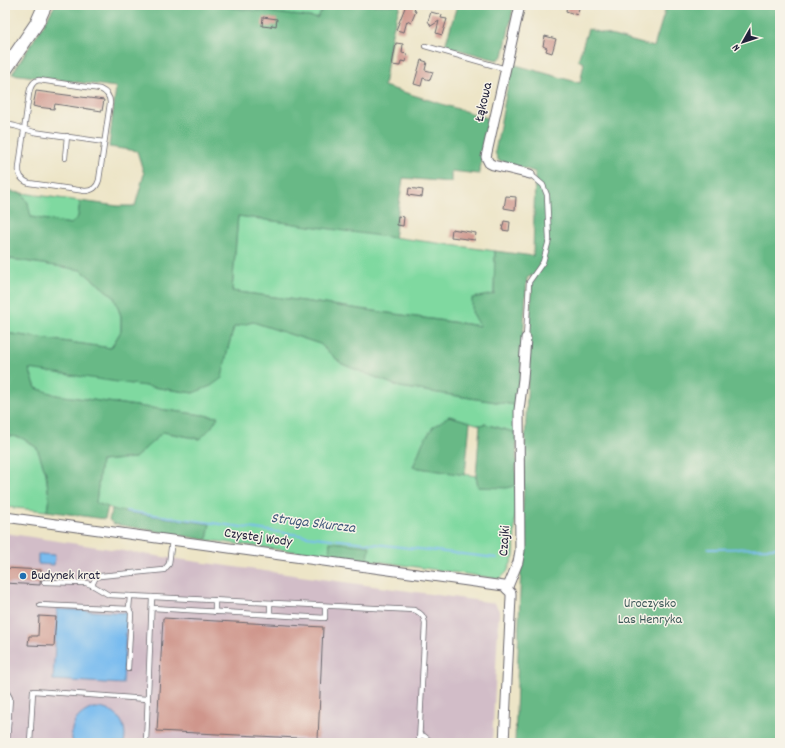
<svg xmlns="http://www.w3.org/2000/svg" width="785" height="748" font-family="Dekko,sans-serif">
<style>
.industrial{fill:#d2bdc8}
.green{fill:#7fd9a0;stroke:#507e6e}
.forest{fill:#67b986;stroke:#446e60}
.water{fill:#79bcef;stroke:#4e6f95}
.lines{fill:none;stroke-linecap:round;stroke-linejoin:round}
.stream{stroke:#79bcef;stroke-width:2}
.building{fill:#cf968c}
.lane-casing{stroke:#69666c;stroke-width:6}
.street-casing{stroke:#69666c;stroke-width:11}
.secondary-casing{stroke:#69666c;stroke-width:15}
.lane{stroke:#fff;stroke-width:4.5}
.street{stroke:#fff;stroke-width:9}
.secondary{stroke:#fff;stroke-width:13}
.poi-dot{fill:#1f6fb2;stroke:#f7f3e8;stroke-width:1.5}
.labels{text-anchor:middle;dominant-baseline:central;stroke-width:3;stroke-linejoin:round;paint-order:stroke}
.street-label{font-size:14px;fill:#22223b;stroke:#f7f3e8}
.poi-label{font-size:14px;fill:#22223b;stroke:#f7f3e8;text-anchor:start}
.park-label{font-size:14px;fill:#3e5959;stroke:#f7f3e8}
.water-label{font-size:15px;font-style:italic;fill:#40587a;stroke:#f7f3e8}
</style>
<rect width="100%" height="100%" fill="#f7f3e8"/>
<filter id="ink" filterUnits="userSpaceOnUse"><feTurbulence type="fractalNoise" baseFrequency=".025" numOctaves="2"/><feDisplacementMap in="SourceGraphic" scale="8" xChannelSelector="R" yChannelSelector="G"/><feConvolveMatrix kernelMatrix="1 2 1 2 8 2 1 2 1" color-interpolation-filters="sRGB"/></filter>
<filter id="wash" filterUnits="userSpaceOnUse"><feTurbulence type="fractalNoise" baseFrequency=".012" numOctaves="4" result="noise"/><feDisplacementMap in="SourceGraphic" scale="16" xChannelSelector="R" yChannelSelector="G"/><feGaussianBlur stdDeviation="0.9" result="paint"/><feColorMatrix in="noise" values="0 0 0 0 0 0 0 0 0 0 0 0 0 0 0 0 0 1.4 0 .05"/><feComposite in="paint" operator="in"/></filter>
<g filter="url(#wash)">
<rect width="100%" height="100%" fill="#ede5c7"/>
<path class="industrial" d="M5 533 170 558 495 603 499 611 492 743H5Z"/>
<g class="green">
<path d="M208 5H326L317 18Z"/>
<path d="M22 193 80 201 78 217 71 224 30 217 28 203Z"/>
<path d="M238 216 495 251 494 294 481 326 232 291Z"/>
<path d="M5 258 81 270 114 297 121 316V331L111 348 5 333Z"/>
<path d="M253 322 320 344 342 364 400 387 515 405 517 433 485 424 480 425 449 416 413 467 476 476 478 487 516 485 514 556 507 572 500 579 368 560 369 546 330 542 329 556 207 540 209 524 119 511 96 503 101 461 135 458 163 432 200 439 217 417 56 395 36 388 29 368 193 393 228 348 234 327Z"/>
<path d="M5 431V435L22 438 37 448 46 473 49 498 47 511 5 507Z"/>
</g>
<g class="forest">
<path d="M55 5H208L317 18 326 5H400L392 33 384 86 490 119 479 174 451 171V182L403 178 394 238 238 216 232 291 480 326 472 312V298L494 294 495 251 533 256 535 172 498 160 495 152 512 64 580 83 584 63 578 60 588 29 654 47 666 7 660 5H780V743H515L525 444 532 275 527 278 520 384 515 405 400 387 342 364 320 344 253 322 234 327 228 348 222 378 211 386 193 393 29 369 36 388 56 395 218 417 211 428 200 439 163 432 135 458 101 461 96 503 108 507 105 519 47 511 49 498 46 473 37 448 22 438 5 435V388L9 387 5 356V333L111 348 121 331V316L114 297 81 270 5 258V191L22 193 28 203 31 217 71 224 78 217 80 201 118 206H135L144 174 137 151 109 147 116 87 12 74 44 24Z"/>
<path d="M457 5H514L503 56 497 60 445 46Z"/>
<path d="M449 416 470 422 465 475 413 467 423 442 433 427Z"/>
<path d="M485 424 517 433 516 485 507 488 478 487 476 476 480 425Z"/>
<path d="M112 509 119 511 210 524 207 540 114 524 109 520Z"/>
<path d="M330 542 370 546 368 560 329 556Z"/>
</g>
<g class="water">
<path d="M38 554 55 555 54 565 38 564Z"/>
<path d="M57 609 127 613 123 684 53 680Z"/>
<path d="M93 708C114 707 129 722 124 743H73C68 726 77 714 93 708Z"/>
</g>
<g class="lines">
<g class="stream">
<path d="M126 511 314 537 497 558"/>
<path d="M708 549 780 548"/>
</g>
</g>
<g id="blocks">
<g class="building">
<path d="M406 5 415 7 414 10 416 11 411 23 407 21 404 32 396 30Z"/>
<path d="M567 5H580L577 15 566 11Z"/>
<path d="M431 12 442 15 441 18 447 19 442 35 436 33 439 21 431 26 428 21Z"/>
<path d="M263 17 277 19 276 26 272 25 271 27 262 26Z"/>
<path d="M545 36 556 39 552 53 546 51 547 48 543 46Z"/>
<path d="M396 43 403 44 402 53 407 54 406 62 401 61 400 66 392 65Z"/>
<path d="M421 60 427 62 425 70 433 72 430 80 423 78 421 86 414 84Z"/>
<path d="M36 91 104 100 102 111 55 104 54 109 37 107 33 106Z"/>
<path d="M409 188 423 190 422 197 408 195Z"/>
<path d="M506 196 516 197 515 210 504 208Z"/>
<path d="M398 216 404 217 403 226 397 225Z"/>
<path d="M504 221 510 222 509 231 502 230Z"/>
<path d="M452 229 476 233 475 240 451 237Z"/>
<path d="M5 568 41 570 40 585 5 583Z"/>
<path d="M39 616 56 617 54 646 28 645 29 636H38Z"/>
<path d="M163 618 323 627 318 739 157 731Z"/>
</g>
</g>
</g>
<g filter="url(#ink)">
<use href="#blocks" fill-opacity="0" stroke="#69666c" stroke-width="1"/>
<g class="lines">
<g class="lane-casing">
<g id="lane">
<path d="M425 46 506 69"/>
<path d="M39 80 100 89C107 92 110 96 110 103L99 180C97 187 93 191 85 191L29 183C21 180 18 175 19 167L29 94C30 88 32 81 39 80Z"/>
<path d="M5 124 15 126 34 132 104 142"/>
<path d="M65 158 67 136"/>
<path d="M526 338 529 282 543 262 549 240 547 195 543 185 530 174"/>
<path d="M44 582 86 583 92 585 109 595 152 597"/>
<path d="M92 585 96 577 100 576 164 570 169 564 172 540"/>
<path d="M40 605 129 609"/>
<path d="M152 608 325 618V606"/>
<path d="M215 612V600"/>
<path d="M270 615V603"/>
<path d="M128 669 131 613 129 609 130 596"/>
<path d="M5 689 10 698 7 743"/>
<path d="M420 735 424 736 433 743"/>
<path d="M30 743 33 691 147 699"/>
<path d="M146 743 152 597 414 610C421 613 424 616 425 623L419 743"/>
</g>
</g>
<g class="street-casing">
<g id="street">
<path d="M520 5 486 157 489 163 493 165 530 174"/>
<path d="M5 517 504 586 511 593V597L504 743"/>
<path d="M507 589 518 562 520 551 519 410 523 379 526 338"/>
</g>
</g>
<g class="secondary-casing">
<path id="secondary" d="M5 70 37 23 45 5"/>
</g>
<use href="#lane" class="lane"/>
<use href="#street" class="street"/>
<use href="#secondary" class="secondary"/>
</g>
</g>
<circle class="poi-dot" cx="23" cy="576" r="4"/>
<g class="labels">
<g class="street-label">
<text transform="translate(484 102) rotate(-77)">Łąkowa</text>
<text transform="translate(258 538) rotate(8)">Czystej Wody</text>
<text transform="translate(505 541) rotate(-86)">Czajki</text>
</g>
<g class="poi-label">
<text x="31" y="576">Budynek krat</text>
</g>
<g class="park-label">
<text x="650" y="604">Uroczysko<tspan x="650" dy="16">Las Henryka</tspan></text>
</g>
<g class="water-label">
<text transform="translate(313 524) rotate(7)">Struga Skurcza</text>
</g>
</g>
<rect width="785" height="748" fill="none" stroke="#f7f3e8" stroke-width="20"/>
<g transform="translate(743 42) rotate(231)" stroke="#f7f3e8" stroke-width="3" paint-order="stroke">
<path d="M0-3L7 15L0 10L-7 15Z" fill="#22223b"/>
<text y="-6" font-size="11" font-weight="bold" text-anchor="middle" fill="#22223b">N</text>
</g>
</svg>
